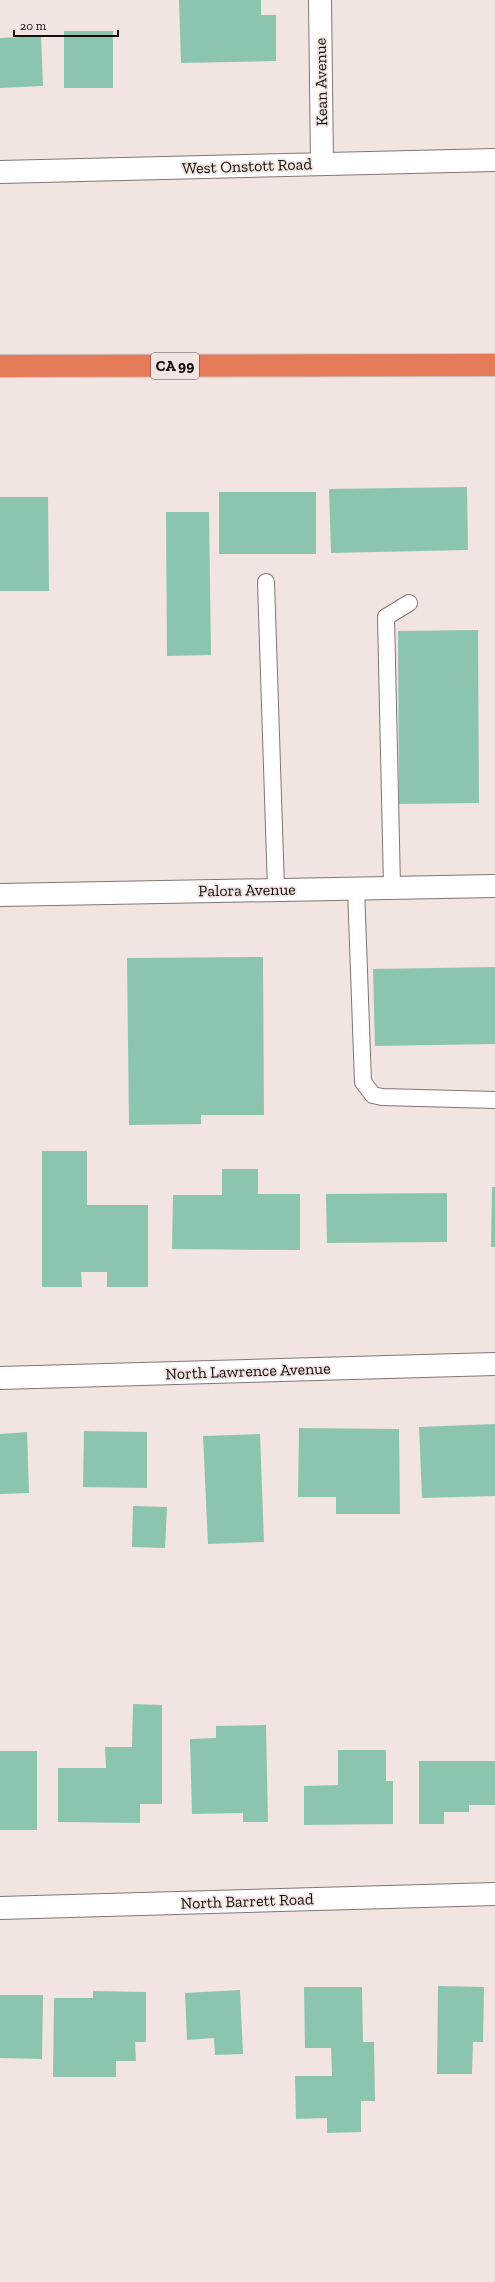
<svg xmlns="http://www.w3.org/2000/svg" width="495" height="2282" font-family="'Zilla Slab',serif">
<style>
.building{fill:#8cc5ae}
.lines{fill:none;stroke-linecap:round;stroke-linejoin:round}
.lane-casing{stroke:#827672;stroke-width:18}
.street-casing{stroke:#827672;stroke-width:24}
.highway-casing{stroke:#c6c5c5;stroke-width:24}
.lane{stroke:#fff;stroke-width:16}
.street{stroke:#fff;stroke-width:22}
.highway{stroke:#e67b59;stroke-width:22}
.labels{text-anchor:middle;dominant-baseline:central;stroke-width:3.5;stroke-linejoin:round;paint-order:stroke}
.shield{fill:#f2e4e0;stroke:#564f4c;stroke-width:1}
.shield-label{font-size:15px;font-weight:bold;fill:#130f0d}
.street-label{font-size:16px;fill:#130f0d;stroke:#f2e4e0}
</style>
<rect width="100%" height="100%" fill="#f2e4e0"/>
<g class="building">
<path d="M179 0H261V15H276V61L181 63Z"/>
<rect x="64" y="31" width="49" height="57"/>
<path d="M41 36 43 86 0 88V38Z"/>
<path d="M467 487 468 550 331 553 329 489Z"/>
<rect x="219" y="492" width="97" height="62"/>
<path d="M0 497H48L49 591H0Z"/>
<path d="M166 512H209L211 655 167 656Z"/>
<path d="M478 630 479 803 399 804 398 631Z"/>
<path d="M263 957 264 1115H201V1124L129 1125 127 958Z"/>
<path d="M495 967V1044L375 1046 373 969Z"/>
<path d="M42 1151H87V1205H148V1287H107V1272H81L82 1287H42Z"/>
<path d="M222 1169H258V1194H300V1250L172 1249 173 1195H222Z"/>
<path d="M492 1187H495V1247H491Z"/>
<path d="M447 1193V1242L327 1243 326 1194Z"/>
<path d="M495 1424V1496L422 1498 419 1427Z"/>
<path d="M299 1428 399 1429 400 1514H336V1497H298Z"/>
<path d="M84 1431 147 1432V1488L83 1487Z"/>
<path d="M27 1432 29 1493 0 1494V1434Z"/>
<path d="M260 1434 264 1542 208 1544 203 1436Z"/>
<path d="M133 1506 167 1507 165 1548 132 1547Z"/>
<path d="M133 1704 162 1705V1804H140V1823L58 1822V1768H106L105 1747H132Z"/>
<path d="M266 1725 268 1822H243V1813L192 1814 190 1739 216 1738V1726Z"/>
<path d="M338 1750H386V1781H393V1824L304 1825V1786L338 1785Z"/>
<rect x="0" y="1751" width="37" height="79"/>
<path d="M419 1761H495V1805H469V1812H444V1824H419Z"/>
<path d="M438 1986 484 1987 483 2042H473L472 2074H437Z"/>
<path d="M304 1987H362L363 2042H374L375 2101H361V2132L327 2133V2118L296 2119 295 2076H332L331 2048H305Z"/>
<path d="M240 1990 243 2054 215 2055 214 2038 187 2040 185 1993Z"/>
<path d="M93 1991 146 1992V2042H135L136 2061H116V2077H53L54 1998H93Z"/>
<path d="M0 1995H43L42 2059 0 2058Z"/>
</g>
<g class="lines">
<g class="lane-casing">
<g id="lane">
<path d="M266 582 276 889"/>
<path d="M392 887 386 617 409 603"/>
<path d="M356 888 363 1082 373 1095 382 1097 495 1100"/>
</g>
</g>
<g class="street-casing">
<g id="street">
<path d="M320 0 322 163"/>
<path d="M0 172 495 160"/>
<path d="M0 895 495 886"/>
<path d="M0 1378 495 1364"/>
<path d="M0 1908 495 1894"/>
</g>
</g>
<g class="highway-casing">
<path id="highway" d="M0 366 495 365"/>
</g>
<use href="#lane" class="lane"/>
<use href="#street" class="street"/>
<use href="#highway" class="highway"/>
</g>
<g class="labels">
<rect class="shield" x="151" y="353" width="48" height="26" rx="3"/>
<g class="shield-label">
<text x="175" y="366">CA 99</text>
</g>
<g class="street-label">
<text transform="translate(321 82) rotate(-91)">Kean Avenue</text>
<text transform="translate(247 166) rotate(-2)">West Onstott Road</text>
<text transform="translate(247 890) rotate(-1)">Palora Avenue</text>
<text transform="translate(248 1371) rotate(-2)">North Lawrence Avenue</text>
<text transform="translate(247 1901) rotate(-2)">North Barrett Road</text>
</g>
</g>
<path d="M14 30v6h104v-6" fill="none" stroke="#130f0d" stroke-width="2"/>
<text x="20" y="30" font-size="12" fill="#130f0d" stroke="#f2e4e0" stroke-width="3" paint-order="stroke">20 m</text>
</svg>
